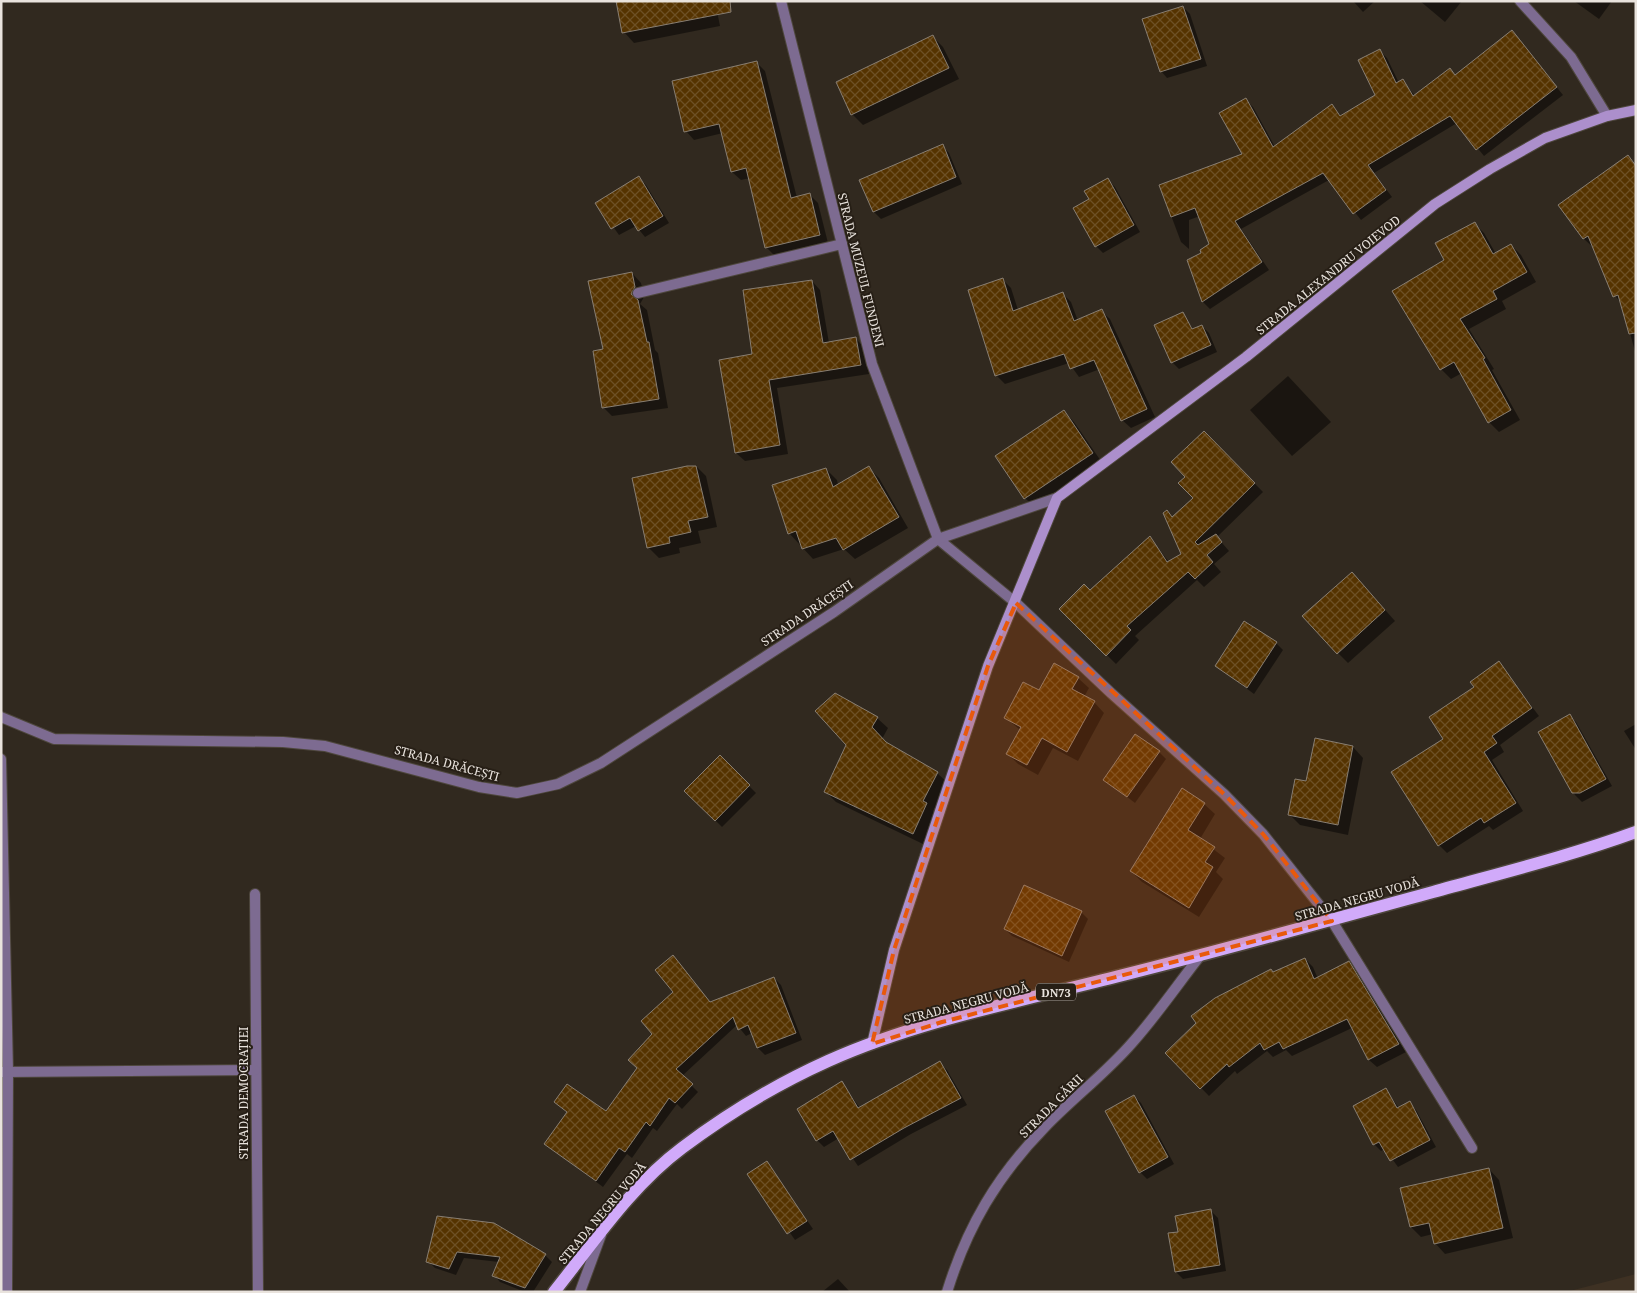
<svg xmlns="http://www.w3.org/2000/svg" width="1637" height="1293" font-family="'Noto Serif',serif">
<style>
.built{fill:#3e3123}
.shadow{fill:#0007}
.building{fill:url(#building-cross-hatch);stroke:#887e72}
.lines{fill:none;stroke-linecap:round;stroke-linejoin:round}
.minor-casing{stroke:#4e473d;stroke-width:12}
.tertiary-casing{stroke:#4e473d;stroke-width:12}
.secondary-casing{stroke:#4e473d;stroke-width:12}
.primary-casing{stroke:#4e473d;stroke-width:15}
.minor{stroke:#7d6b91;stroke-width:10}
.tertiary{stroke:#7d6b91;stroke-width:10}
.secondary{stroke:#ac8fcc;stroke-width:10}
.primary{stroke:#d1aafa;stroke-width:12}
.marked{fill:#e8590c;fill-opacity:0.2;stroke:#e8590c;stroke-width:4;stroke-dasharray:10 6;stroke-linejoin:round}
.labels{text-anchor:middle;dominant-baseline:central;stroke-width:4;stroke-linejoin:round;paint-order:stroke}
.shield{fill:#271f16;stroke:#afa8a1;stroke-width:1}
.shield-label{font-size:11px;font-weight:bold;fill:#e9e3dd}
.street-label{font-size:12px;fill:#e9e3dd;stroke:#271f16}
</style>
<defs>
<pattern id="building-cross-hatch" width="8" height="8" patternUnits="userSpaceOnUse" patternTransform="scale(1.25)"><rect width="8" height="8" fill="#530"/><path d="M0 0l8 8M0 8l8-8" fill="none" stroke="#6d5025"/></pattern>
</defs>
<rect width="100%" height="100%" fill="#31291f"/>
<path class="built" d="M1636 1274V1292H1566Z"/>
<g class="shadow">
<path d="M715 1 720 26 634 43 624 32Z"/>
<path d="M1353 1H1375L1363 12Z"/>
<path d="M1420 1H1462L1445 22Z"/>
<path d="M1574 1H1612L1599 19Z"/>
<path d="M1183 7 1190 14 1207 66 1167 78 1161 71Z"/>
<path d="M1512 32 1563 95 1484 156 1457 123 1374 173 1392 197 1361 220 1329 180 1241 229 1269 270 1210 309 1203 302 1188 261 1203 254 1211 244 1200 216 1189 220V249L1181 242 1160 186 1244 154 1246 100 1253 107 1275 147 1331 105 1342 117 1377 96 1380 51 1387 58 1399 83 1402 80 1415 96 1450 70 1456 76Z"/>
<path d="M933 37 943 47 959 79 863 125 852 114Z"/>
<path d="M756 62 765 71 797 198 810 195 818 203 828 243 775 256 766 247 750 178 741 180 732 172 723 133 694 140 686 131Z"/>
<path d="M942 146 949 153 962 184 881 219 874 212 860 181Z"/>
<path d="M1628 156 1636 165V241L1595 249 1584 239 1560 205Z"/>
<path d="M639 178 646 185 669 223 645 237 636 226 619 235 596 203Z"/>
<path d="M1108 180 1115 187 1140 232 1103 253 1096 246 1090 200Z"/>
<path d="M1474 223 1484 233 1496 254 1511 245 1521 255 1536 282 1502 301 1506 309 1469 329 1494 369 1492 370 1520 420 1499 432 1489 422 1462 373 1451 379 1441 369 1394 292 1445 260Z"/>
<path d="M1636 258V355L1622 304 1615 296Z"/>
<path d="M632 273 641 283 644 297 640 304 647 310 655 350 658 353 668 408 612 416 603 407 605 350Z"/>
<path d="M1003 280 1011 288 1018 310 1063 294 1071 302 1078 321 1101 311 1110 319 1155 417 1131 428 1122 420 1100 369 1079 377 1069 363 1005 384 996 375Z"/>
<path d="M812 281 820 290 829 343 856 339 864 347 869 374 777 388 788 454 745 461 736 453 754 355Z"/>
<path d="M1182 314 1194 330 1202 326 1209 333 1217 352 1179 369 1172 362Z"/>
<path d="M1288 376 1331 422 1292 456 1250 410Z"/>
<path d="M1064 411 1074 422 1103 464 1036 509 1025 498Z"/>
<path d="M1204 432 1263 492 1217 537 1229 551 1214 564 1221 572 1204 587 1197 580 1135 636 1139 640 1116 664 1060 609 1090 592 1150 538 1169 562 1183 555 1172 518 1194 498 1186 477Z"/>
<path d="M696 466 706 476 717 527 698 531 701 543 679 548 680 553 659 558 648 547 633 479Z"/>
<path d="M869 468 879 478 908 528 855 559 844 549 813 559 789 533 826 469 837 480 838 485Z"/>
<path d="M1362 584 1395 621 1348 663 1338 653Z"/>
<path d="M1276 643 1283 650 1254 694 1216 666Z"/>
<path d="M1499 663 1539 716 1500 745 1504 752 1492 760 1523 811 1493 830 1489 826 1447 853 1439 845 1476 687Z"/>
<path d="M1078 678 1089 688 1084 697 1094 702 1104 713 1078 761 1053 748 1038 775 1018 764 1008 754 1020 730 1005 717 1040 692Z"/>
<path d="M1569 716 1576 722 1612 786 1582 802 1575 795 1540 733Z"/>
<path d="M877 718 888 728 882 739 887 744 937 773 948 783 933 811 937 814 923 844 836 802 826 792 848 745Z"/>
<path d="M1636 724V750L1624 731Z"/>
<path d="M1353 747 1363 758 1348 835 1300 825 1289 814 1307 783Z"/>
<path d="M1159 752 1166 759 1135 803 1105 780Z"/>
<path d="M720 757 756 793 722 827 686 791Z"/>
<path d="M1204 804 1215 814 1200 839 1225 858 1216 872 1223 879 1199 917 1142 882 1131 871Z"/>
<path d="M1081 912 1088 919 1069 962 1012 936 1005 929Z"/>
<path d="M1305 959 1313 967 1318 979 1348 962 1356 970 1406 1052 1377 1067 1369 1060 1352 1028 1292 1056 1286 1050 1273 1057 1267 1051 1237 1074 1235 1071 1209 1096 1167 1053 1273 973Z"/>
<path d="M774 978 781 985 802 1040 765 1055 758 1048 752 1033 746 1036 737 1025 682 1076 698 1092 682 1109 677 1104 657 1131 653 1128 632 1158 627 1154 603 1187 546 1144 568 1113 555 1102 606 1113 711 1003Z"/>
<path d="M940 1063 947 1070 967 1105 911 1134 858 1166 839 1138 824 1147 817 1140 842 1083 860 1108Z"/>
<path d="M1386 1090 1399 1108 1409 1103 1416 1110 1436 1147 1398 1167 1385 1149 1381 1151 1374 1144Z"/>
<path d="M1134 1096 1141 1103 1174 1164 1147 1179 1140 1172 1107 1111Z"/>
<path d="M767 1162 813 1229 795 1240 749 1174Z"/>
<path d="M1489 1169 1499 1180 1513 1238 1445 1254 1435 1243 1433 1234 1421 1237 1411 1227Z"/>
<path d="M1211 1211 1218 1218 1226 1271 1183 1279 1176 1272 1179 1233Z"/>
<path d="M494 1224 545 1255 552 1262 533 1292H525L500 1282 494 1275 499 1262 464 1258 456 1275 435 1268 428 1261Z"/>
<path d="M838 1279 850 1292H822Z"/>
</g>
<g class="building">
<path d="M616 1H730L731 12 622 33Z"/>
<path d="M1183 6 1201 59 1160 72 1142 19Z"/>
<path d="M1512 30 1557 87 1476 150 1450 116 1368 165 1386 190 1353 214 1323 173 1235 221 1262 262 1202 302 1187 260 1201 253 1200 250 1209 244 1195 208 1171 217 1159 185 1242 154 1219 113 1246 98 1273 147 1332 104 1340 116 1375 95 1358 60 1380 49 1396 83 1403 79 1413 96 1450 68 1455 75Z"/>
<path d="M933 35 949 68 851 115 836 82Z"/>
<path d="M757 61 791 198 810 193 820 235 765 248 746 168 731 172 719 124 684 132 672 81Z"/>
<path d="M943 144 956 177 873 212 859 180Z"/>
<path d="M1628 155 1636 166V333L1629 334 1618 295 1613 297 1588 236 1583 239 1558 205Z"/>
<path d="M639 176 663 216 638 231 630 218 611 229 595 203Z"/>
<path d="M1108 178 1134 225 1095 247 1073 208 1089 199 1084 191Z"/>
<path d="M1475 222 1493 254 1511 244 1527 272 1493 291 1497 299 1460 319 1485 358 1483 359 1511 410 1488 423 1454 362 1440 370 1392 291 1444 260 1435 243Z"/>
<path d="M632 272 635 287 631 294 638 300 647 342H649L659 399 602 408 593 351 603 349 588 281Z"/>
<path d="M1003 278 1013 311 1063 292 1074 321 1102 309 1147 409 1121 421 1094 360 1070 369 1064 354 995 376 968 290Z"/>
<path d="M812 280 823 343 856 337 861 365 769 380 780 445 735 453 719 360 752 354 743 290Z"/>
<path d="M1183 312 1192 329 1202 325 1211 345 1171 363 1154 325Z"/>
<path d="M1064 410 1093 453 1024 499 995 456Z"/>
<path d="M1204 431 1255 483 1195 542 1198 545 1216 534 1222 542 1207 555 1213 562 1195 579 1188 572 1127 626 1131 630 1106 656 1059 609 1084 584 1090 590 1150 536 1167 562 1181 554 1163 513 1167 510 1172 517 1193 498 1178 483 1185 477 1171 462Z"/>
<path d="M687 466H696L708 517 688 521 691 532 669 537 670 543 647 548 632 478Z"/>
<path d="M869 466 899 517 843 550 836 538 802 549 796 531 788 534 772 485 826 468 833 487Z"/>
<path d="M1352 572 1385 610 1337 654 1302 616Z"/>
<path d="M1244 621 1277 642 1247 688 1215 666Z"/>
<path d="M1499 661 1532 708 1492 736 1497 743 1484 752 1516 803 1484 823 1481 818 1438 846 1391 772 1443 739 1429 717 1474 687 1470 682Z"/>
<path d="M1054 663 1079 677 1072 689 1095 701 1067 752 1042 738 1027 765 1006 754 1021 727 1004 718 1023 682 1039 690Z"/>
<path d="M835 693 878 717 872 727 886 742 938 772 923 801 927 803 913 834 824 792 846 745 815 711Z"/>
<path d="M1570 714 1606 779 1580 793H1572L1538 732Z"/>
<path d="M1135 734 1160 751 1127 797 1103 780Z"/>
<path d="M1315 738 1353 746 1338 825 1288 815 1295 779 1306 781Z"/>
<path d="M720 755 750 785 715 821 684 791Z"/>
<path d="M1182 788 1205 803 1188 830 1215 847 1205 862 1213 867 1189 908 1130 871Z"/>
<path d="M1024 885 1082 911 1062 956 1004 929Z"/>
<path d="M673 955 710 1002 774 977 796 1033 757 1048 748 1025 738 1030 733 1017 676 1069 693 1084 675 1103 669 1098 650 1126 646 1122 625 1152 619 1148 596 1181 544 1144 567 1112 554 1102 567 1084 606 1111 637 1068 628 1060 652 1034 641 1021 673 992 655 970Z"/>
<path d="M1305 958 1314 979 1349 961 1399 1044 1368 1060 1347 1019 1283 1049 1279 1042 1264 1050 1260 1043 1229 1067 1227 1064 1200 1089 1165 1053 1196 1023 1191 1016 1215 998 1271 969 1273 972Z"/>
<path d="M940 1061 961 1098 904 1128 850 1160 833 1131 816 1141 797 1109 842 1081 858 1108Z"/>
<path d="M1386 1088 1397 1108 1410 1101 1430 1140 1390 1161 1379 1142 1373 1145 1353 1106Z"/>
<path d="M1134 1095 1168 1157 1139 1173 1105 1111Z"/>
<path d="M767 1161 807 1221 787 1234 747 1174Z"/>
<path d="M1489 1168 1503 1228 1434 1244 1429 1223 1410 1227 1400 1188Z"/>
<path d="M1211 1209 1220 1265 1175 1272 1168 1233 1178 1232 1175 1216Z"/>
<path d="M437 1216 494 1223 546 1254 525 1288 492 1276 500 1257 457 1252 449 1269 426 1262Z"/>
</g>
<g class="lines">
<g class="minor-casing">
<g id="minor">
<path d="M781 1 872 364 938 539 1016 603 1111 693 1224 794 1263 834 1332 921 1472 1148"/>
<path d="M1520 1 1571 57 1607 116"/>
<path d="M638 293 842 244"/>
<path d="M1 759 8 1071 7 1292"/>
<path d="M255 894 258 1292"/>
<path d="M2 1072 255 1070"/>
<path d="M580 1292 601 1235"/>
<path d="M947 1292C967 1227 997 1176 1045 1127 1073 1098 1106 1073 1132 1043 1157 1015 1178 984 1200 956"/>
</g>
</g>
<g class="tertiary-casing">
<path id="tertiary" d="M1 717 54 739 283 742 325 746 479 787 517 793 558 784 601 763 834 612 938 539 1057 498"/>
</g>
<g class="secondary-casing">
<path id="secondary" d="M872 1044 894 950 988 666 1057 498 1246 357 1435 204 1490 169 1545 138 1607 116 1636 110"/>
</g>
<g class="primary-casing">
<path id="primary" d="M554 1292C594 1242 631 1186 682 1148 727 1114 777 1084 828 1061 919 1020 1026 1000 1123 975 1227 949 1330 920 1433 892 1501 873 1570 856 1636 832"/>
</g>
<use href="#minor" class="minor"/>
<use href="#tertiary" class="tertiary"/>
<use href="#secondary" class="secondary"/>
<use href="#primary" class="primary"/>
</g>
<path class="marked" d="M1016 603 1224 794 1263 834 1332 921 942 1022 872 1044 894 950 988 666Z"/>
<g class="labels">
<rect class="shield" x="1036" y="983.5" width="40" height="17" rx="4"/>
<g class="shield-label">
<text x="1056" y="992">DN73</text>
</g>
<g class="street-label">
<text transform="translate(861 270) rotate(76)">STRADA MUZEUL FUNDENI</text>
<text transform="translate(1328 275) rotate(-39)">STRADA ALEXANDRU VOIEVOD</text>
<text transform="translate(807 613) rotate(-34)">STRADA DRĂCEȘTI</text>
<text transform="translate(447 763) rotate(15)">STRADA DRĂCEȘTI</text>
<text transform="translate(1357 899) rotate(-16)">STRADA NEGRU VODĂ</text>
<text transform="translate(966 1003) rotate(-15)">STRADA NEGRU VODĂ</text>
<text transform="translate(243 1093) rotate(-90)">STRADA DEMOCRAȚIEI</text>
<text transform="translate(1051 1106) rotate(-45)">STRADA GĂRII</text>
<text transform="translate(602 1213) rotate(-50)">STRADA NEGRU VODĂ</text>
</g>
</g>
<rect width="1637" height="1293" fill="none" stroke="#e9e3dd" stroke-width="5"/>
</svg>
